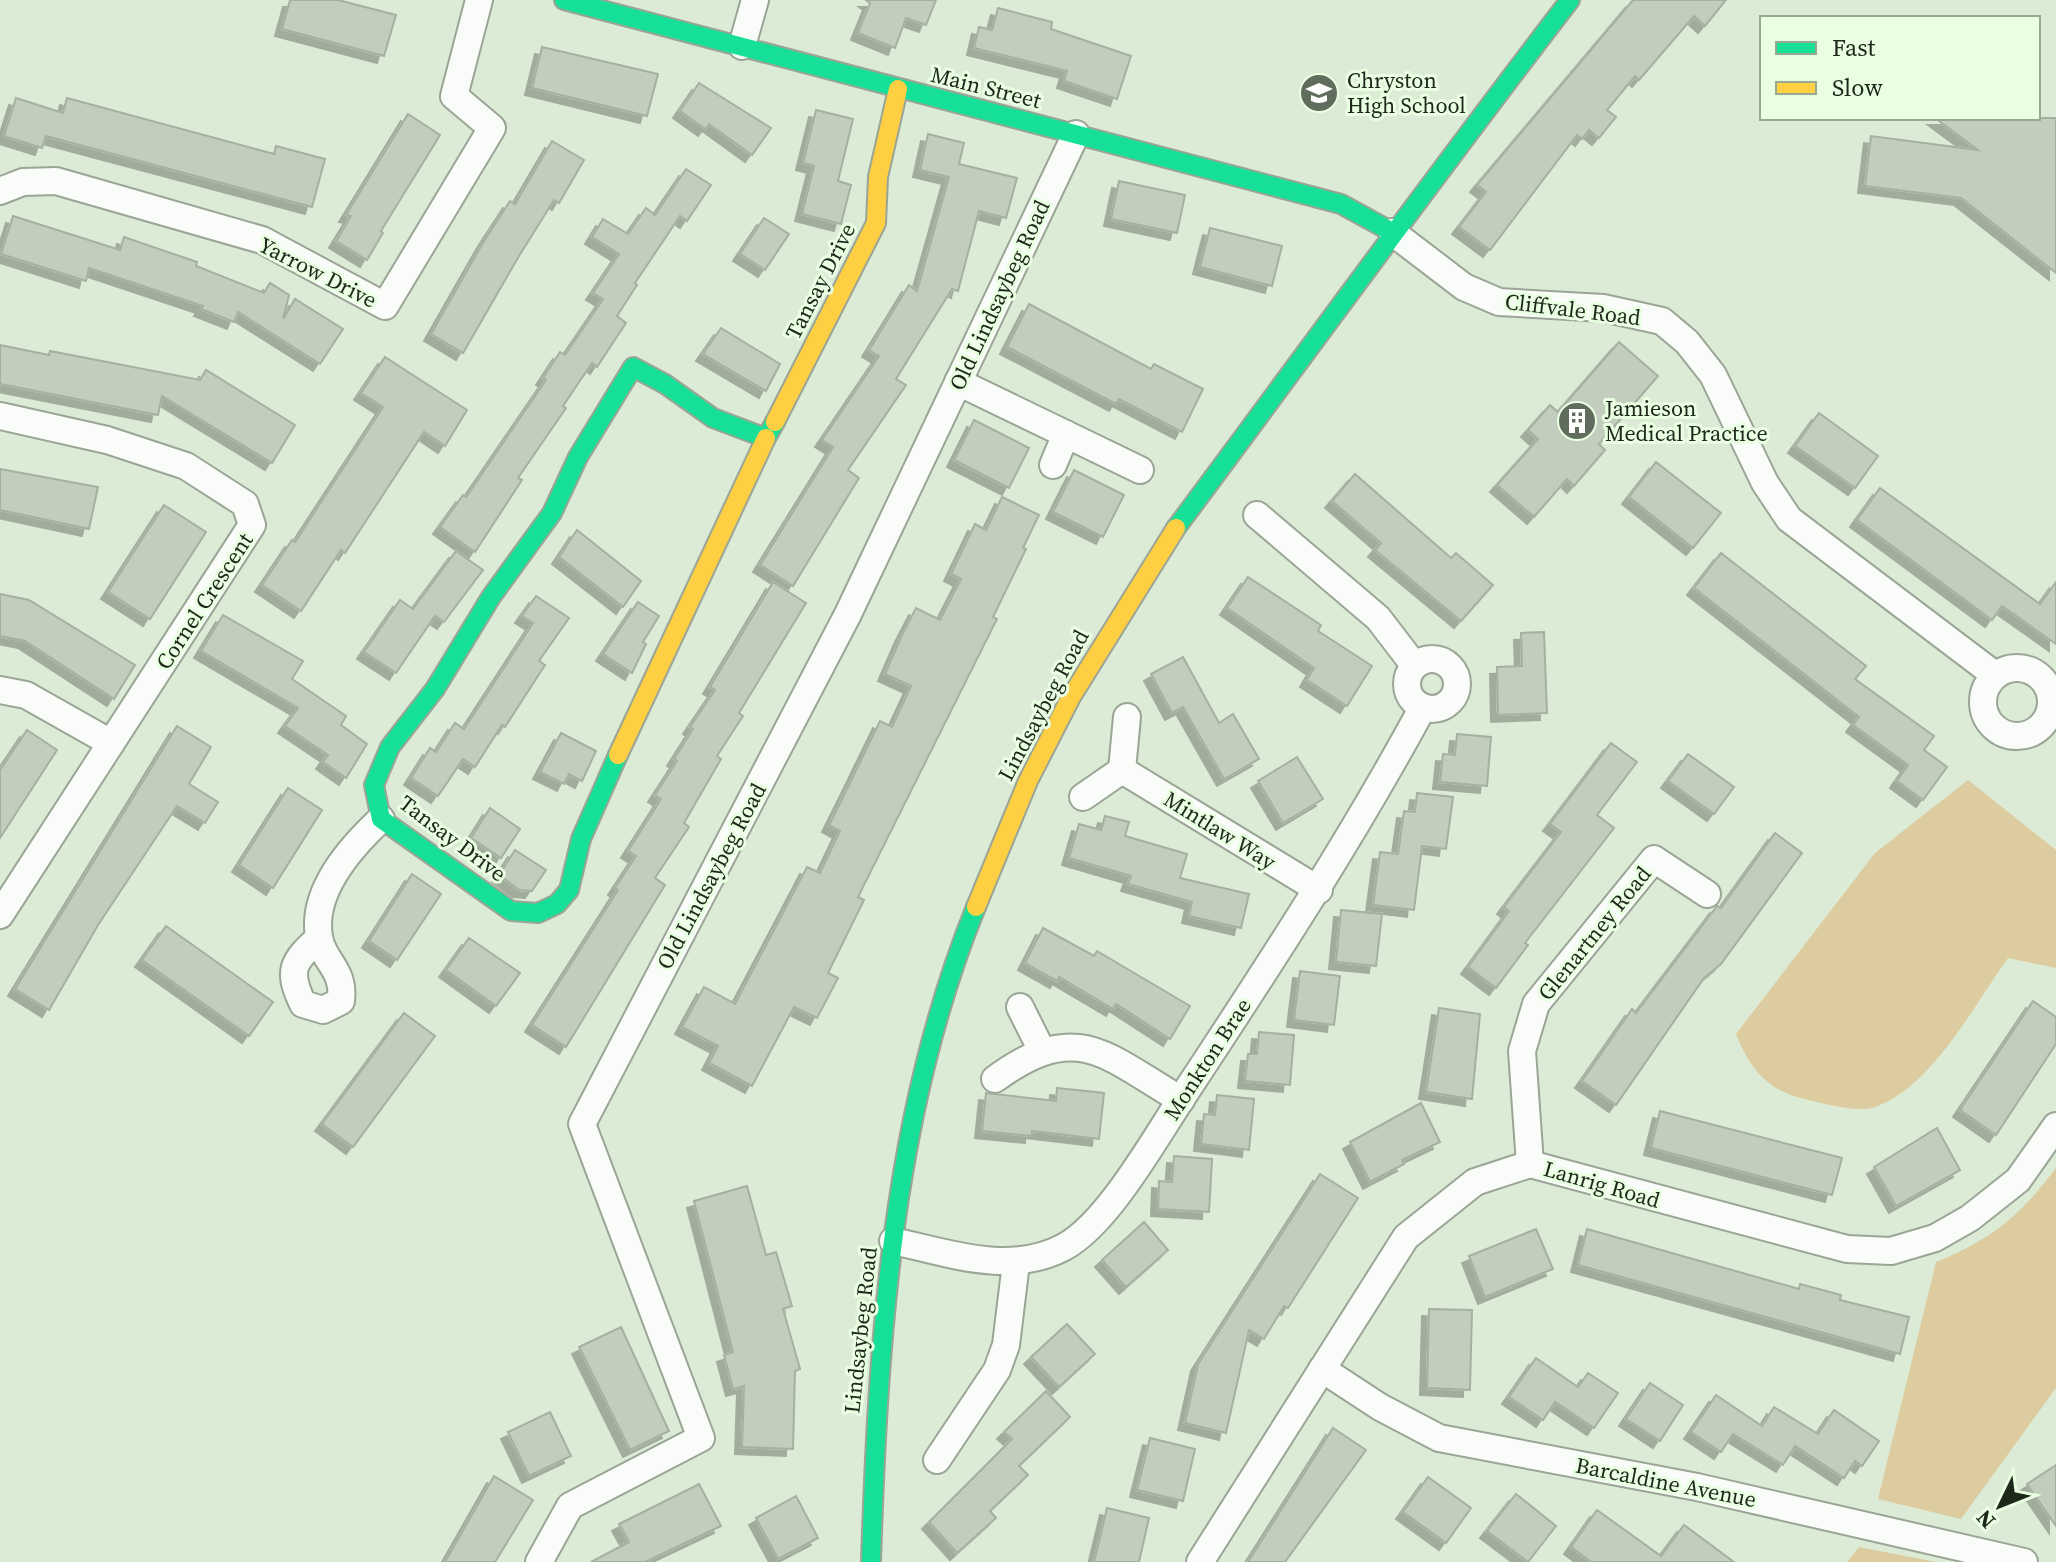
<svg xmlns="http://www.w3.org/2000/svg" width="2056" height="1562" font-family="'Source Serif 4',serif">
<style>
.green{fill:#ddcc9f}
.building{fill:#c2cdbd;stroke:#a4b0a0;stroke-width:2;filter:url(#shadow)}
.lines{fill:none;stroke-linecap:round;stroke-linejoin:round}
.street-casing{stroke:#9aa596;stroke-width:30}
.fast-casing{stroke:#9aa596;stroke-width:22}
.slow-casing{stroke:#9aa596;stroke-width:22}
.street{stroke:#fafcf9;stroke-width:26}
.fast{stroke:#16e098;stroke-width:18}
.slow{stroke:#ffcf43;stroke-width:18}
.labels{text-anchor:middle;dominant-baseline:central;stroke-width:6;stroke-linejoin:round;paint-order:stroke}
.poi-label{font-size:22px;fill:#1d271a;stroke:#e9ffe1;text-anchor:start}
.street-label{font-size:22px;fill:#1d271a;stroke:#e9ffe1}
</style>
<defs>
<filter id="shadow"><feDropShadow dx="-7" dy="7" stdDeviation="0" flood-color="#0004"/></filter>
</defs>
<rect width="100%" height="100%" fill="#dcebd6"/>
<g class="green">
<path d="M1968 780 2056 850V968L2008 958C1975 1004 1931 1088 1875 1107 1857 1113 1827 1104 1808 1100 1768 1091 1751 1071 1736 1034L1875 853Z"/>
<path d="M2056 1168V1388L1961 1519 1878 1499 1936 1262C1992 1239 2020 1216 2056 1168Z"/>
<path d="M1859 1547 1936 1562H1847Z"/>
</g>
<g class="building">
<path d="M290 0H338L396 15 384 56 282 29Z"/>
<path d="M866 0H936L926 25 906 18 895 48 858 33 870 3Z"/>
<path d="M1633 0H1726L1705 26 1694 16 1639 80 1635 76 1607 110 1616 117 1599 138 1589 130 1582 139 1577 135 1490 250 1459 227 1486 192 1477 185Z"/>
<path d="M998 8 1052 22 1051 29 1131 56 1117 99 1064 81 1067 71 974 48 979 27 992 30Z"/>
<path d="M542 47 658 74 647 116 532 88Z"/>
<path d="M699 83 771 128 752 155 709 124 705 129 680 111Z"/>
<path d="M16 98 63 113 67 98 274 154 276 146 325 159 312 207 46 136 42 148 4 136Z"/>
<path d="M816 110 853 119 838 181 851 185 841 224 802 214 814 166 803 163Z"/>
<path d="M408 114 440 135 381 231 383 233 367 260 336 241 351 216 346 215Z"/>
<path d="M1935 118H2056V273L1961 198 1865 186 1871 136 1978 150Z"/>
<path d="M928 134 964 143 959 164 1017 178 1006 218 979 211 958 291 952 289 896 379 906 385 848 470 859 478 793 586 760 565 833 447 822 440 879 356 869 350 909 285 917 291 949 177 920 170Z"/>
<path d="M552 141 584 160 559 203 554 200 519 256 463 353 431 334 484 241 510 201 515 204Z"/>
<path d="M686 169 711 185 687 221 680 216 635 283 637 285 617 316 626 323 597 367 592 363 563 406 566 408 518 478 522 480 475 552 440 527 463 495 466 497 546 380 543 378 560 352 565 355 603 299 593 293 619 254 592 237 603 219 628 234 646 208 655 215Z"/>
<path d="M1119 181 1185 195 1177 233 1111 219Z"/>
<path d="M13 216 120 250 124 237 197 262 196 266 264 293 270 283 289 295 283 319 295 299 343 329 320 364 238 312 234 322 201 309 203 306 89 268 86 281 1 254Z"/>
<path d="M764 218 789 234 765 270 740 254Z"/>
<path d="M1210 228 1282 246 1272 286 1200 267Z"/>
<path d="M1029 304 1151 369 1154 364 1203 389 1182 432 1119 399 1116 404 1007 347Z"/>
<path d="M721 328 780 364 766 391 703 354Z"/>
<path d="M1619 342 1658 376 1599 444 1605 450 1574 486 1567 479 1534 517 1497 485 1538 439 1528 430 1550 405 1558 412Z"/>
<path d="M0 345 49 355 50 351 200 380 206 370 295 425 272 463 162 396 158 415 0 384Z"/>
<path d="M385 357 467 410 445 446 424 432 345 553 341 550 301 611 262 585 292 540 295 542 383 407 361 393Z"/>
<path d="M1819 413 1878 456 1855 488 1795 446Z"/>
<path d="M974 420 1029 448 1009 488 954 460Z"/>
<path d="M1656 462 1721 513 1693 548 1629 497Z"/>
<path d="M0 469 98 487 89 529 0 510Z"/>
<path d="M1074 470 1124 495 1103 537 1053 512Z"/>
<path d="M1355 474 1451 558 1456 553 1493 585 1461 621 1375 550 1381 543 1332 501Z"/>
<path d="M1880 488 2040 604 2056 582V644L2002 606 1992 620 1857 520Z"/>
<path d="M1002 497 1039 515 1023 548 1026 549 993 617 997 619 858 897 864 900 828 973 838 978 817 1018 794 1007 752 1086 709 1063 718 1046 682 1027 704 987 735 1004 807 867 820 873 840 831 829 825 848 787 880 721 892 727 911 686 885 674 902 635 916 608 940 620 961 579 951 574 975 524 986 530Z"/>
<path d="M164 505 206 532 150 619 108 592Z"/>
<path d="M577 530 641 581 623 607 559 557Z"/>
<path d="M456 551 483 570 444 622 435 616 396 673 364 652 400 600 413 609Z"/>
<path d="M1721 553 1866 666 1855 679 1934 736 1924 750 1947 767 1923 800 1897 781 1908 765 1853 725 1859 717 1694 588Z"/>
<path d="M1248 577 1321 625 1318 631 1372 666 1347 706 1307 680 1314 668 1227 608Z"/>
<path d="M773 582 806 603 739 713 743 716 717 756 721 759 684 823 689 827 655 878 665 885 566 1047 532 1025 618 890 615 888 636 856 628 851 661 799 655 795 677 761 674 759 693 729 690 727 715 690 710 687Z"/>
<path d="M0 594 29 600 135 665 114 699 25 641 0 636Z"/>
<path d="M536 596 569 618 539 661 545 665 505 727 502 725 475 767 463 759 438 796 411 778 430 748 436 752 455 723 464 729 533 623 522 616Z"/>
<path d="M638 602 659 616 643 642 646 644 632 673 603 654Z"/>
<path d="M223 615 303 661 292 679 346 716 341 725 367 744 346 778 323 762 328 755 285 726 298 708 201 651Z"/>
<path d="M1544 632 1547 713 1498 715 1497 667 1522 666 1521 633Z"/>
<path d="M1183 657 1219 723 1233 714 1259 759 1224 779 1183 707 1172 713 1151 674Z"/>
<path d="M177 726 211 747 189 784 218 802 205 823 177 806 98 925 49 1010 15 989Z"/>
<path d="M27 730 57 750 0 838V770Z"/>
<path d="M561 733 596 751 582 781 569 774 564 784 540 772Z"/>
<path d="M1457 734 1491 737 1487 786 1440 782 1443 754 1455 755Z"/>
<path d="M1611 743 1637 762 1597 815 1614 828 1525 943 1528 945 1496 988 1468 967 1509 911 1504 907 1561 832 1550 824Z"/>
<path d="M1688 754 1734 787 1714 814 1668 781Z"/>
<path d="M1297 757 1323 799 1283 823 1258 781Z"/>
<path d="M288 788 322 810 273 888 239 865Z"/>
<path d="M1417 793 1453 797 1446 849 1422 846 1414 910 1373 905 1380 852 1398 854 1404 811 1415 812Z"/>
<path d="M490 808 520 829 501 858 471 838Z"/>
<path d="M1105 816 1129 822 1125 836 1187 854 1180 878 1249 894 1241 928 1189 916 1192 902 1128 884 1131 876 1069 858 1079 824 1101 830Z"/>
<path d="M1775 833 1802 853 1721 964 1704 978 1616 1105 1582 1081 1632 1009 1636 1013 1717 906 1721 908Z"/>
<path d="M515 850 546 870 532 891 519 890 499 875Z"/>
<path d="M412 874 441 894 397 960 369 941Z"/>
<path d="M1341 910 1382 914 1376 966 1336 962Z"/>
<path d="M166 926 273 1002 249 1036 142 960Z"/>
<path d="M1043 928 1094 956 1097 951 1190 1006 1170 1039 1116 1004 1113 1009 1059 977 1057 981 1025 963Z"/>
<path d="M469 938 520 973 496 1006 446 970Z"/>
<path d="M1300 971 1340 976 1334 1025 1294 1020Z"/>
<path d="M2033 1001 2056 1017V1044L1996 1135 1960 1110Z"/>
<path d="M1439 1008 1480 1014 1472 1099 1426 1092Z"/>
<path d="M404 1013 435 1036 353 1147 322 1124Z"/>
<path d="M1259 1032 1294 1035 1290 1085 1245 1081 1248 1054H1257Z"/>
<path d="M1057 1088 1104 1093 1099 1139 1032 1131V1136L982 1131 986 1093 1056 1101Z"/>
<path d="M1217 1095 1254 1099 1249 1150 1201 1144 1204 1114 1215 1115Z"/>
<path d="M1421 1103 1440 1142 1402 1160 1404 1164 1370 1182 1350 1142Z"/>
<path d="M1660 1111 1842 1158 1832 1195 1651 1148Z"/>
<path d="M1937 1128 1960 1170 1896 1206 1874 1167Z"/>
<path d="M1174 1156 1212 1159 1209 1212 1158 1209 1159 1181 1172 1182Z"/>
<path d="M1320 1174 1358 1198 1288 1308 1284 1306 1264 1339 1249 1330 1226 1433 1185 1423 1198 1364Z"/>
<path d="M747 1186 766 1255 776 1252 792 1306 783 1309 800 1369 795 1371 793 1449 742 1447 744 1386 733 1389 724 1355 733 1352 694 1201Z"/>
<path d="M1144 1222 1168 1250 1126 1287 1102 1260Z"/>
<path d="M1536 1229 1553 1269 1485 1297 1469 1256Z"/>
<path d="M1587 1229 1799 1289 1800 1284 1841 1295 1840 1300 1909 1317 1900 1354 1578 1265Z"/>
<path d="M1429 1309 1472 1310 1470 1390 1427 1388Z"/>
<path d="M1067 1324 1095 1354 1059 1387 1031 1357Z"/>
<path d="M621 1327 669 1431 630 1450 579 1347Z"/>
<path d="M1536 1358 1578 1387 1588 1373 1618 1393 1594 1428 1555 1402 1543 1420 1509 1397Z"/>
<path d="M1650 1383 1683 1405 1660 1441 1626 1419Z"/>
<path d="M1046 1391 1070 1417 1019 1466 1028 1475 990 1511 996 1518 957 1553 929 1522 1012 1439 1004 1432Z"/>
<path d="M1716 1395 1762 1426 1774 1407 1818 1434 1834 1410 1879 1441 1862 1466 1855 1461 1844 1478 1795 1446 1783 1465 1733 1434 1721 1452 1691 1432Z"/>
<path d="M550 1412 571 1456 529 1476 508 1432Z"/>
<path d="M1333 1428 1366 1450 1285 1562H1248Z"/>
<path d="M1150 1438 1195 1449 1183 1501 1137 1490Z"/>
<path d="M2056 1465V1526L2027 1484Z"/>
<path d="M494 1476 533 1500 495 1562H445Z"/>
<path d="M1428 1477 1471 1508 1446 1543 1403 1512Z"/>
<path d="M699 1484 721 1526 645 1562H591L629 1542 619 1524Z"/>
<path d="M1516 1494 1556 1526 1528 1562 1487 1531Z"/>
<path d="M796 1496 818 1538 778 1559 756 1518Z"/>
<path d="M1107 1508 1149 1518 1139 1562H1094Z"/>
<path d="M1597 1510 1661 1556 1684 1525 1734 1562H1591L1571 1547Z"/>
</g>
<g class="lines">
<g class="street-casing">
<g id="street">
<path d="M742 46 755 0"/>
<path d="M0 191 23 182 56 181 262 240 385 306 492 128 454 96 479 0"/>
<path d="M1392 232 1464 287 1499 302 1603 308 1662 321 1687 342 1713 375 1765 483 1789 519 1995 675"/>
<path d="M958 382 1140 470"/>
<path d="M0 416 107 440 186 466 245 504 252 525 0 915"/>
<path d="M1053 465 1066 434"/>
<path d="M1257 515 1378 618 1414 665"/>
<circle cx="1432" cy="684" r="25"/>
<circle cx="2017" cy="702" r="34"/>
<path d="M0 690 26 695 111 743"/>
<path d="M1122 770 1127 717"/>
<path d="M1083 797 1122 770 1319 890"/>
<path d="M319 938C292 962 287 971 303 1004L323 1010 341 1001C345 969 323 962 319 937 311 891 351 847 381 819"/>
<path d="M1020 1007 1042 1051"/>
<path d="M995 1079C1077 1019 1105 1055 1181 1100"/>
<path d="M1530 1164 1522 1051 1536 1004 1654 859 1707 894"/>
<path d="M893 1241C949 1253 1010 1276 1064 1247 1109 1223 1158 1133 1187 1090 1270 964 1351 840 1423 707"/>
<path d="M1322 1369 1380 1407 1439 1438 1697 1487 2024 1562"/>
<path d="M937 1460 997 1370 1006 1345 1016 1263"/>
<path d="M539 1562 570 1506 701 1438 582 1124 848 614 1076 134"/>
<path d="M1200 1562 1406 1237 1475 1182 1530 1164 1847 1249 1891 1251 1935 1238 1970 1218 2018 1180 2056 1126"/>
</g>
</g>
<g class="fast-casing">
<g id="fast">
<path d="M564 0 1341 204 1392 232"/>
<path d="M1176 528C1307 352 1436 174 1570 0"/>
<path d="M618 755 581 839 569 890 557 904 538 913 511 911 381 819 374 785 390 747 435 689 491 597 552 513 578 457 633 367 665 384 713 418 766 438 775 422"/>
<path d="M871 1562C878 1341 892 1113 976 907"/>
</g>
</g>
<g class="slow-casing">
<g id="slow">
<path d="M775 422 876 223 878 177 898 89"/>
<path d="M618 755 766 438"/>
<path d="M976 907 1028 781 1071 697 1176 528"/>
</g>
</g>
<use href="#street" class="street"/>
<use href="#fast" class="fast"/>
<use href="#slow" class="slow"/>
</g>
<defs>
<g id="school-disc" transform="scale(2)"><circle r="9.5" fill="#606c5c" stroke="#e9ffe1"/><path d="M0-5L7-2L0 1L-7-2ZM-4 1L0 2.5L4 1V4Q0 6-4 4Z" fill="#fff"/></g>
<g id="building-disc" transform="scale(2)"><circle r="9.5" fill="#606c5c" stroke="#e9ffe1"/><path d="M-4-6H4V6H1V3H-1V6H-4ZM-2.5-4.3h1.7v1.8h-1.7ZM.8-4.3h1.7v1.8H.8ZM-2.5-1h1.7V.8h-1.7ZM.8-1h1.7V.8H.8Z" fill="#fff"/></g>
</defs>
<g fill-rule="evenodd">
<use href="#school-disc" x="1319" y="93"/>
<use href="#building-disc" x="1577" y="421"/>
</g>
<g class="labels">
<g class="poi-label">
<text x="1347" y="80">Chryston<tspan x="1347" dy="25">High School</tspan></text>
<text x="1605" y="408">Jamieson<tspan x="1605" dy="25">Medical Practice</tspan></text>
</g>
<g class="street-label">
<text transform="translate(986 87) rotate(14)">Main Street</text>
<text transform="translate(318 272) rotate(27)">Yarrow Drive</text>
<text transform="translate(820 281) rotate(-63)">Tansay Drive</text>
<text transform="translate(999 295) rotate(-65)">Old Lindsaybeg Road</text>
<text transform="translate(1573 309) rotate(7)">Cliffvale Road</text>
<text transform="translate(204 601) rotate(-57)">Cornel Crescent</text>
<text transform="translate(1043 705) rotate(-62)">Lindsaybeg Road</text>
<text transform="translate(1220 830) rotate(32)">Mintlaw Way</text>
<text transform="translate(453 838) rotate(37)">Tansay Drive</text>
<text transform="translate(711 876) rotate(-62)">Old Lindsaybeg Road</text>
<text transform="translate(1594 933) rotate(-51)">Glenartney Road</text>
<text transform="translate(1207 1059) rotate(-57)">Monkton Brae</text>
<text transform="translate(1602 1184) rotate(16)">Lanrig Road</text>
<text transform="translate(860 1330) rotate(-84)">Lindsaybeg Road</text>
<text transform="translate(1666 1482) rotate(11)">Barcaldine Avenue</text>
</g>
</g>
<rect x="1760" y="16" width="280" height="104" fill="#e9ffe1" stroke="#97a991" stroke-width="2"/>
<rect x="1776" y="42" width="40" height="12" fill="#16e098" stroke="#97a991" stroke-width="2"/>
<text x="1832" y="56" font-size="24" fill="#1d271a">Fast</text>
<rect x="1776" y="82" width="40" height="12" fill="#ffcf43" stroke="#97a991" stroke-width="2"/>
<text x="1832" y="96" font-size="24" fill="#1d271a">Slow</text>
<g transform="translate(2000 1506) rotate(227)" stroke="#e9ffe1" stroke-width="6" paint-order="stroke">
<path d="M0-6L14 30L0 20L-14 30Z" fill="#1d271a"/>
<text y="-12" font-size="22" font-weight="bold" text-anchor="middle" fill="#1d271a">N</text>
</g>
</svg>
